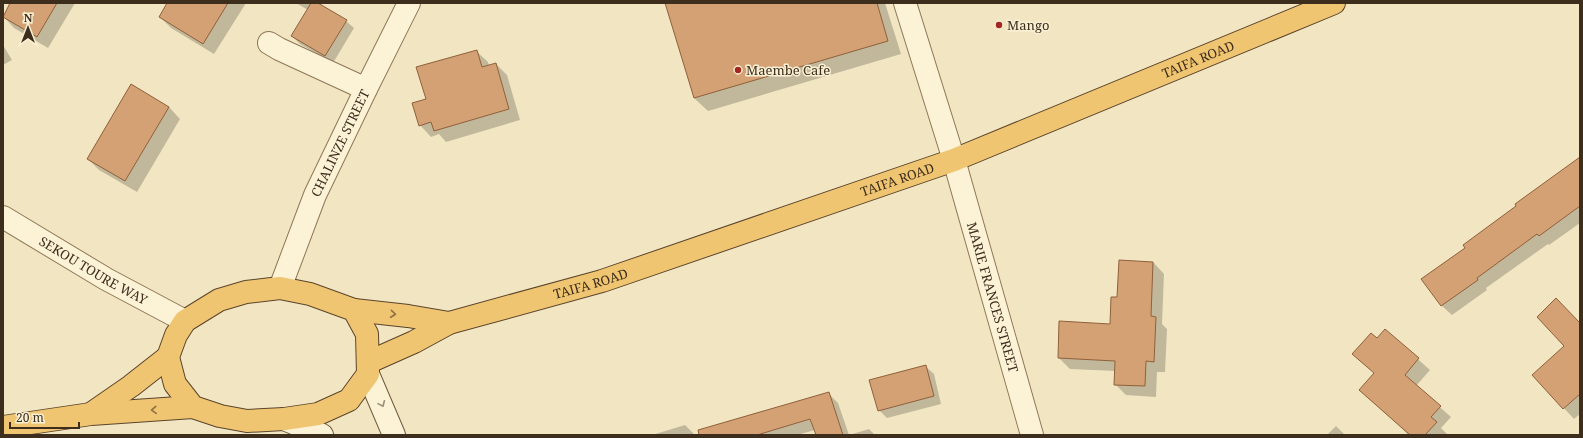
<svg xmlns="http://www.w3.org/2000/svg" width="1583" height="438" font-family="'Noto Serif',serif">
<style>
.shadow{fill:#0003}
.building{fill:#d4a174;stroke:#8f603b}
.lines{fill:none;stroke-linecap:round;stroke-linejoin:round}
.minor-casing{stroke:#8e7757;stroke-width:24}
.tertiary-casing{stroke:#8e7757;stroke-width:24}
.secondary-casing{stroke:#6f583a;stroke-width:24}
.trunk-casing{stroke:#5b442c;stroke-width:24}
.minor{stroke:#fcf2d6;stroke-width:22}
.tertiary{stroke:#fcf2d6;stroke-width:22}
.secondary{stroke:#fcf2d6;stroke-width:22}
.trunk{stroke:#f0c571;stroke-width:22}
.oneway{stroke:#8d7143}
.oneway2{stroke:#9c907a}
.poi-dot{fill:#a22722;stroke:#f9efd2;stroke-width:1.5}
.labels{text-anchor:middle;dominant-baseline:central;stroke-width:3;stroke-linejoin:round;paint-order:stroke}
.poi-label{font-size:13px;fill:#3c2d1d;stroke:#f9efd2;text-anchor:start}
.street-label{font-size:13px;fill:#3c2d1d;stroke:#f9efd2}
</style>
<rect width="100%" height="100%" fill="#f2e6c2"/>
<g class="shadow">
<path d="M11 3H75L48 48 14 28 3 16Z"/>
<path d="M169 3H246L214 54 171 28 160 17Z"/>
<path d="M296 3H317L346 21 354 28 333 63 300 44 292 36 308 10Z"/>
<path d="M666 3H885L901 54 708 111 694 98Z"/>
<path d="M3 45 12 60 3 65Z"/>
<path d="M476 51 488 62 489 66 496 64 507 75 520 120 446 142 439 134 431 137 420 125 427 100Z"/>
<path d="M132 85 169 107 180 119 137 192 99 170 88 159Z"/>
<path d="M1580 158V223L1549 245 1548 244 1486 288 1487 290 1452 315 1442 306 1423 279 1466 248Z"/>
<path d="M1153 262 1164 274 1162 324 1167 329 1165 372H1157L1156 397 1126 395 1115 384 1116 371 1070 369 1059 358 1111 325 1118 298Z"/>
<path d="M1580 324V414L1574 419 1533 375 1566 346Z"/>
<path d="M1385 330 1430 370 1416 386 1451 417 1441 428 1447 434 1446 435H1409L1360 390 1375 373 1377 340Z"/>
<path d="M925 366 934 374 941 404 887 418 879 410Z"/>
<path d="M828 393 838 403 849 435H817L815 430 797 435H713Z"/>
<path d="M685 425 695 435H652Z"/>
<path d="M1336 426 1345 435H1327Z"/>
<path d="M869 429 875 435H849Z"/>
</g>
<g class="building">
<path d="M10 3H57L37 37 3 17Z"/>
<path d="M167 3H228L203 44 159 17Z"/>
<path d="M311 3H318L347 20 325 56 291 36Z"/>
<path d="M665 3H877L888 41 694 98Z"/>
<path d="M477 50 482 67 496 63 509 109 434 131 431 122 419 126 412 103 426 99 416 67Z"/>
<path d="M131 84 169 107 125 181 87 159Z"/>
<path d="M1580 157V206L1539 236 1537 234 1477 278 1478 280 1441 306 1421 279 1465 248 1463 245 1516 206 1515 204Z"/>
<path d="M1119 260 1153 262 1151 316 1156 317 1154 362 1146 361 1145 386 1114 385 1115 361 1058 358 1059 321 1110 324 1111 297H1117Z"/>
<path d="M1556 298 1580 323V394L1563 409 1532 375 1564 346 1537 317Z"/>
<path d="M1385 329 1419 358 1405 375 1441 406 1431 417 1437 422 1425 435H1410L1359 390 1374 373 1352 354 1371 333 1377 338Z"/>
<path d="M926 365 934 396 878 411 869 380Z"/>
<path d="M829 392 843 435H816L810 419 757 435H699L698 430Z"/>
</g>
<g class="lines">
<g class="minor-casing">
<g id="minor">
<path id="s1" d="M905 3 954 160 1032 435"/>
<path d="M269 43 279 49 366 89"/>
<path id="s2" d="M280 288 315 195 366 89 409 3"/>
</g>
</g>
<g class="tertiary-casing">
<g id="tertiary">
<path id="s3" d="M3 217 106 279 185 321"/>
</g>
</g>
<g class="secondary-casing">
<g id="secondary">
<path d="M368 374 394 435"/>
<path d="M284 419 322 435"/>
</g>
</g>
<g class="trunk-casing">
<g id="trunk">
<path d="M280 288 310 294 354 310 367 334 368 374 349 400 318 414 284 419 247 421 220 416 193 407 175 384 168 357 176 335 185 321 219 300 246 292Z"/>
<path d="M354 310 408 316 449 323"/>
<path id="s4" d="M369 362 414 342 449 323 602 281 954 160 1334 3"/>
<path d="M92 413 131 386 168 357"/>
<path d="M3 427 91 414 193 407"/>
</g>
</g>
<use href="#minor" class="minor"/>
<use href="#tertiary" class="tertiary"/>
<use href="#secondary" class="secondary"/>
<use href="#trunk" class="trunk"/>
</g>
<defs><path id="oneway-chevron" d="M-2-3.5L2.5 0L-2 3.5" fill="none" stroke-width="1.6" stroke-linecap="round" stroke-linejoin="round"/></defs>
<g class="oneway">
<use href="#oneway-chevron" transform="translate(393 314) rotate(6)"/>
<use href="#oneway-chevron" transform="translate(154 410) rotate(176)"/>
</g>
<use class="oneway2" href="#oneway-chevron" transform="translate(382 404) rotate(66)"/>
<g class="poi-dot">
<circle cx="999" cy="25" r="4"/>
<circle cx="738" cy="70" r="4"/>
</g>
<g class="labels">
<g class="poi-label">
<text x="1007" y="25">Mango</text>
<text x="746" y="70">Maembe Cafe</text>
</g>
<g class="street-label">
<text stroke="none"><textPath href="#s4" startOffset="884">TAIFA ROAD</textPath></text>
<text stroke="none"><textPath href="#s2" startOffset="157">CHALINZE STREET</textPath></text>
<text stroke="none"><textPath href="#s4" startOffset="560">TAIFA ROAD</textPath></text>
<text stroke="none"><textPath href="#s3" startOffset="105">SEKOU TOURE WAY</textPath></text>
<text stroke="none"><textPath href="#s4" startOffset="236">TAIFA ROAD</textPath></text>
<text stroke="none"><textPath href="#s1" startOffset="307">MARIE FRANCES STREET</textPath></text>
</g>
</g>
<rect width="1583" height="438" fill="none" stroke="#3c2d1d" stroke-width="8"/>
<g transform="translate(28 28)" stroke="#f9efd2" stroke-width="3" paint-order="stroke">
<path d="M0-3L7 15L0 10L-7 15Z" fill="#3c2d1d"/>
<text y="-6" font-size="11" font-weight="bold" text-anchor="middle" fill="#3c2d1d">N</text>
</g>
<path d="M10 422v6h69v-6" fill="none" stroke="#3c2d1d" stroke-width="2"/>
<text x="16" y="422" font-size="12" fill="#3c2d1d" stroke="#f9efd2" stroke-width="3" paint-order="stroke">20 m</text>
</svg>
